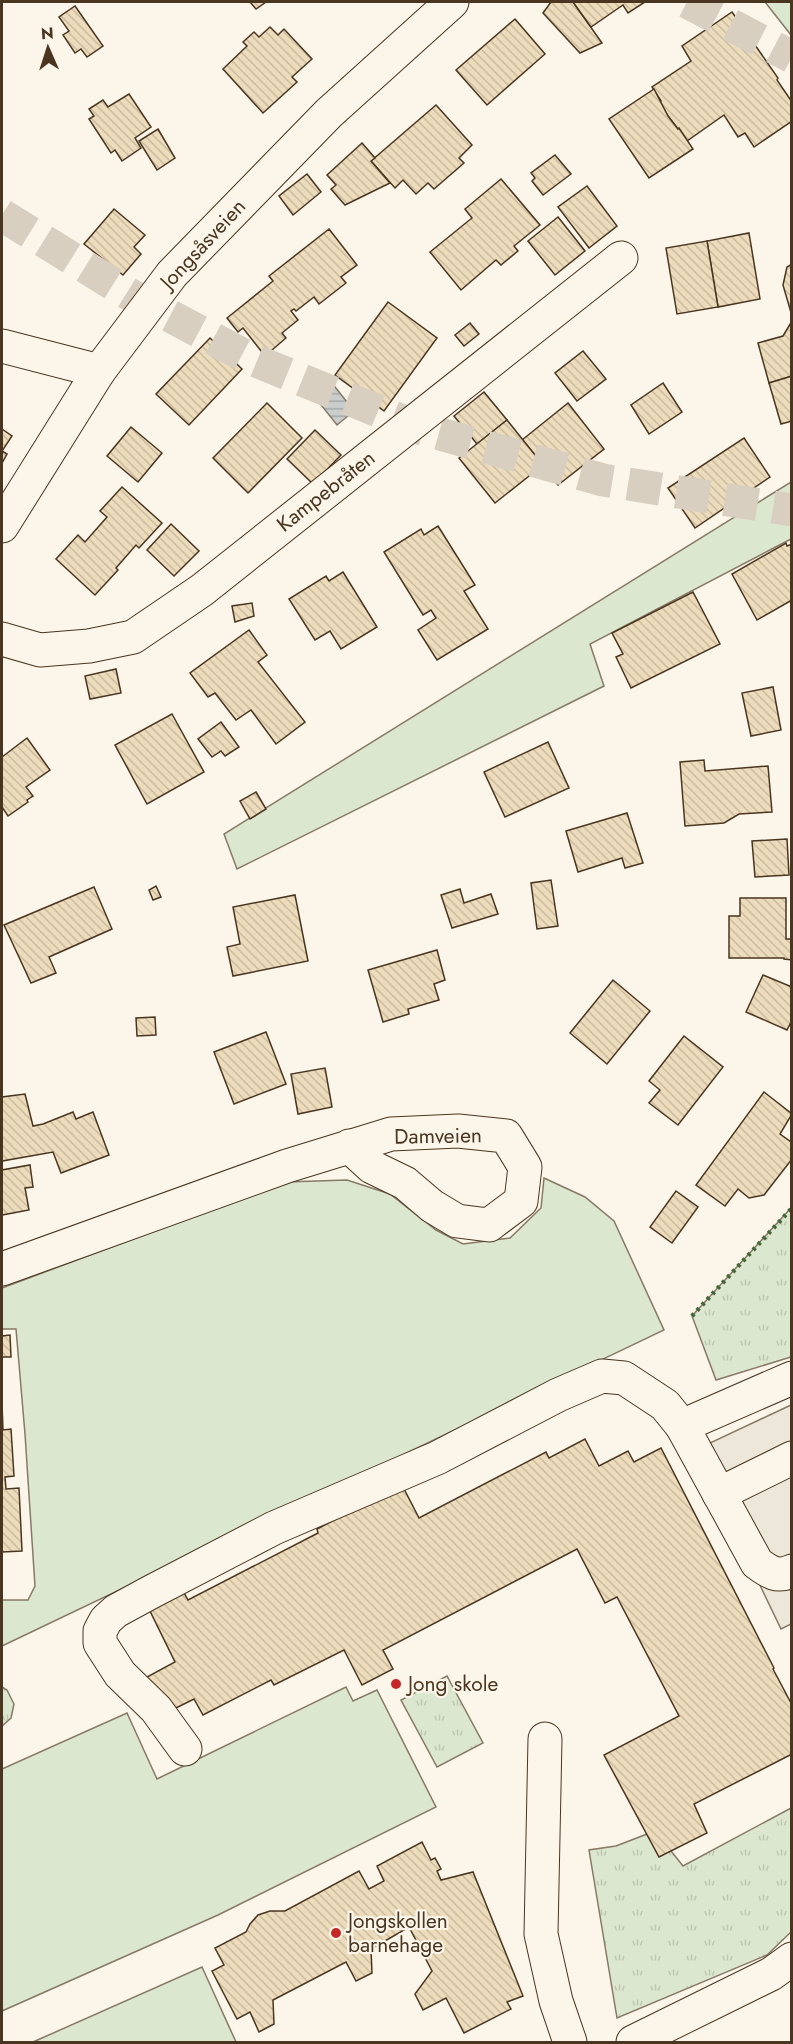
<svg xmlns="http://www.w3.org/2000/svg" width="793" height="2044" font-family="Jost,sans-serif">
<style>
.grass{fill:#dce7d0;stroke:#887966;stroke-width:1.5}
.park{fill:url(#park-tufts);stroke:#887966;stroke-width:1.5}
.parking{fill:#ede7d9;stroke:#887966;stroke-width:1.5}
.water{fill:url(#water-rules);stroke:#887966;stroke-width:1.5}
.building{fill:url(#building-back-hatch);stroke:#4a3520;stroke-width:1.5}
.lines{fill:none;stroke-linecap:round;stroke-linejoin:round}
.highway-tunnel{stroke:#d8cfc1;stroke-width:33;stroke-dasharray:33 16;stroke-linecap:butt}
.minor-casing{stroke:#4a3520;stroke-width:35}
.minor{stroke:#fbf6e9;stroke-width:33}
.hedge{stroke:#436837;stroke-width:4.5;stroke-dasharray:3 4.5;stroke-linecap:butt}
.poi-dot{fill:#c62828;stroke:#fbf6e9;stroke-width:2}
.labels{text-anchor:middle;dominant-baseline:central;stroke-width:4.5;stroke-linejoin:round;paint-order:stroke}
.street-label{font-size:21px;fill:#4a3520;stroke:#fbf6e9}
.poi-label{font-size:21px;fill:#4a3520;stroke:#fbf6e9;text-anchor:start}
</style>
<defs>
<pattern id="park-tufts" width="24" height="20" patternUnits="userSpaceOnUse" patternTransform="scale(1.5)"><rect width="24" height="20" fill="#dce7d0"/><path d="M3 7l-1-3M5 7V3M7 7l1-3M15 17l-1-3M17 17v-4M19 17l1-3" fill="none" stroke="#bec7b2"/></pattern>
<pattern id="water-rules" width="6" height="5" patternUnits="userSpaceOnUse" patternTransform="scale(1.5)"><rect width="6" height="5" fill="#c9cecd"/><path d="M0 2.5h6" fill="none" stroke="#a5a8a6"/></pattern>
<pattern id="building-back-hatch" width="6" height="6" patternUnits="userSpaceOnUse" patternTransform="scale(1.5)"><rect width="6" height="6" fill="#ecdcbc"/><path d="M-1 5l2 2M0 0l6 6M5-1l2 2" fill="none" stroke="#ccbda1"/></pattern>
</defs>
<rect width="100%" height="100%" fill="#fbf6e9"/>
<g class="grass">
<path d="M765 2H791V35Z"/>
<path d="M791 482V539L590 644 604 686 237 869 224 834Z"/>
<path d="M544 1178 585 1197 614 1221 664 1330 2 1646V1600H28L35 1586 25 1434 16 1329H2V1288L286 1182 347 1180 390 1194 436 1230 463 1244 510 1238 541 1208Z"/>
<path d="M346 1687 353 1701 377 1690 436 1807 218 1915 2 2011V1769L127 1713 157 1779Z"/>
<path d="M202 1967 236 2042H33Z"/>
</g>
<g class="park">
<path d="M791 1208V1357L716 1380 692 1316Z"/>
<path d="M447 1676 483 1743 437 1767 401 1700Z"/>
<path d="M2 1687 7 1690 14 1704 11 1718 2 1726Z"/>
<path d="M791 1808V1932L767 1955 617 2018 589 1850 616 1846 655 1831 683 1866Z"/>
</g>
<path class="parking" d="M791 1405V1624L781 1629 695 1450Z"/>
<path class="water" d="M328 378 354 411 337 425 310 391Z"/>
<g class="building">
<path d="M250 2H266L256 9Z"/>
<path d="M551 2H573L602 43 580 53 543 13Z"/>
<path d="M573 2H645L628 13 623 5 591 27Z"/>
<path d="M75 6 103 46 87 57 81 49 75 53 63 35 69 31 59 17Z"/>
<path d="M732 12 778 78 777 80 792 102V121L754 147 745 133 738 137 724 115 687 141 668 116 660 102 661 101 652 87 691 61 682 46Z"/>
<path d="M515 19 545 54 487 105 456 70Z"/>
<path d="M270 27 278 35 284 29 312 59 292 77 297 82 263 113 223 69 247 46 243 42 254 32 259 37Z"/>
<path d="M654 89 668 116 678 129 679 128 693 149 649 178 609 119Z"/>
<path d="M129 94 151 127 135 138 141 148 122 161 115 150 111 153 89 119 94 116 89 109 103 100 108 107Z"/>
<path d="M436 105 472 145 459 158 464 163 434 189 428 183 416 194 403 180 395 188 371 161Z"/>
<path d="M158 129 175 158 157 170 139 141Z"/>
<path d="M362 143 375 158 371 161 390 183 345 205 331 189 336 185 327 175Z"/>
<path d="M555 155 571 174 543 195 532 181 535 178 531 173Z"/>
<path d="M307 174 321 192 293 215 279 196Z"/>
<path d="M501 179 540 225 514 246 518 251 501 265 496 260 461 290 430 252 472 218 465 209Z"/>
<path d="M587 186 617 226 589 248 558 207Z"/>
<path d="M114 209 145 235 134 247 141 254 123 275 84 244Z"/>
<path d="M558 217 585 251 555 275 528 241Z"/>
<path d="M329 229 357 265 341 277 346 283 319 304 314 297 296 311 294 309 291 311 298 320 282 333 286 338 265 356 243 328 238 332 227 318 273 281 269 276Z"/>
<path d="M749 233 760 299 718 307 707 241Z"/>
<path d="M707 241 718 307 677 314 666 248Z"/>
<path d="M792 264V316L783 285 787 267Z"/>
<path d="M388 302 437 338 384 411 335 375Z"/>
<path d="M792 321V376L769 383 758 343 783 336Z"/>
<path d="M470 323 479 334 464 346 455 335Z"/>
<path d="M210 338 242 369 189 425 156 394Z"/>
<path d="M583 351 606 379 577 401 555 373Z"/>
<path d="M792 376V421L781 424 769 383Z"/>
<path d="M663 383 682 412 649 434 631 405Z"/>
<path d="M484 392 507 420 477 444 454 416Z"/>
<path d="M267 403 302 438 248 493 213 458Z"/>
<path d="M568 403 604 449 558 485 522 440Z"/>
<path d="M507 420 543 465 495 503 459 458Z"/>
<path d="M131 427 162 453 138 482 107 456Z"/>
<path d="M2 429 12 436 2 451 7 454 2 463Z"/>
<path d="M315 430 341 455 313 484 287 459Z"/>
<path d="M744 438 770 477 695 528 668 488Z"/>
<path d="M122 487 162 523 139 548 136 545 116 568 118 570 95 595 56 559 78 535 85 542 107 517 100 511Z"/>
<path d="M171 524 199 551 174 576 147 550Z"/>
<path d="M438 526 475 585 464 591 488 629 437 660 418 630 436 618 431 610 423 615 384 552 421 529 424 535Z"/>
<path d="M786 543 787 546 792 544V600L757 620 732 574Z"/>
<path d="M343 572 377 627 341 649 330 631 315 640 289 599 326 576 329 581Z"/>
<path d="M693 592 720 644 631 688 616 657 623 654 612 633Z"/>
<path d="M252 603 254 616 235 622 232 606Z"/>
<path d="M249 630 267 655 258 662 305 722 276 744 251 710 236 720 215 693 208 697 190 673Z"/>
<path d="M116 669 121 693 90 699 85 676Z"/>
<path d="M773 687 781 730 751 736 742 693Z"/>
<path d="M172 714 204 772 147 804 115 745Z"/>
<path d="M221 722 239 747 225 756 221 751 212 757 198 739Z"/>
<path d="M27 738 50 770 26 787 33 796 27 800 28 802 8 816 2 807V757Z"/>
<path d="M548 742 569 788 505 817 484 772Z"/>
<path d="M704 760 705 771 768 766 772 812 739 814 724 823 685 826 680 762Z"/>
<path d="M256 792 266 809 250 819 240 801Z"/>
<path d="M627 813 643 863 625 868 622 858 578 872 566 831Z"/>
<path d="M787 839 789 875 755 877 752 841Z"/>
<path d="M551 880 558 926 537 929 531 883Z"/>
<path d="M156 886 161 897 153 900 149 890Z"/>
<path d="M94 887 112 929 49 957 56 973 31 983 4 925Z"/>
<path d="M460 889 464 903 491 894 498 914 452 928 441 895Z"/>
<path d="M295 895 308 961 233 976 227 947 240 944 233 907Z"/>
<path d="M740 898H786V939H792V960L784 959V958H729V916H740Z"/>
<path d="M437 950 445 980 434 984 439 1000 408 1009 409 1014 383 1022 368 970Z"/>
<path d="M763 975 792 987V1020L787 1030 746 1012Z"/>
<path d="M613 980 650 1011 607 1064 570 1033Z"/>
<path d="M155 1017 156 1035 137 1036 136 1018Z"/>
<path d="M266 1032 286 1084 234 1104 214 1052Z"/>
<path d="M684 1036 723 1067 678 1125 649 1103 660 1090 649 1081Z"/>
<path d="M325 1068 332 1107 298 1114 291 1074Z"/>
<path d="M764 1092 792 1114 780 1134 791 1142 792 1159 764 1195 749 1198 738 1189 725 1206 696 1185Z"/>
<path d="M25 1094 33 1126 43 1124 73 1112 76 1119 93 1112 109 1155 61 1173 53 1152 2 1161V1097Z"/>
<path d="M30 1165 33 1187 25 1188 29 1210 2 1215V1170Z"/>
<path d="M676 1191 698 1207 672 1243 650 1227Z"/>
<path d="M10 1335 11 1357H2V1336Z"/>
<path d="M2 1403 3 1430 11 1429 14 1476 5 1477 6 1489 19 1488 22 1551 2 1552Z"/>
<path d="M585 1439 599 1466 628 1451 634 1462 661 1448 774 1668 773 1669 792 1705V1754L694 1804 707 1833 659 1857 604 1755 679 1716 617 1597 605 1603 577 1549 383 1650 393 1669 362 1685 344 1650 274 1685 271 1680 203 1715 194 1699 166 1713 147 1677 175 1662 149 1609 183 1591 188 1600 318 1533 317 1529 402 1485 419 1518 546 1452 549 1458Z"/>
<path d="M422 1842 431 1860 435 1858 441 1869 437 1871 441 1880 473 1872 523 1996 507 2002 511 2009 464 2033 446 1998 423 2010 415 1994 432 1971 409 1927 371 1949 372 1973 356 1981 346 1962 273 2000 274 2024 259 2032 250 2012 237 2019 212 1971 224 1965 215 1948 246 1932 250 1924 258 1915 270 1911H285L359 1871 369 1889 384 1881 377 1866Z"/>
</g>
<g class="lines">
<g class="highway-tunnel">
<path d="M687 2 792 57"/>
<path d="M2 215 129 294 251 359 422 429 603 480 792 510"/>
</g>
<g class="minor-casing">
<g id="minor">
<path d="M2 346 99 371"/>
<path d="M2 526 99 371 172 274 329 113 452 2"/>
<path d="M2 639 40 650 89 646 133 637 202 590 621 258"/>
<path d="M2 1269 287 1166 391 1134 458 1131 506 1136 525 1167 521 1201 489 1225 457 1221 432 1206 405 1183 372 1167 349 1146"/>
<path d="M682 1426 792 1378"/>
<path d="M719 1494 792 1458"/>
<path d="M545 1739 541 1934 556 2001 570 2042"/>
<path d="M185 1749 156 1709 120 1674 100 1643V1631L106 1620 116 1611 151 1592 274 1528 437 1458 558 1395 602 1376 624 1378 665 1405 682 1426 757 1563C769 1572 777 1578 792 1571"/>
<path d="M633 2042 771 1974 792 1959"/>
</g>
</g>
<use href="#minor" class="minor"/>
<path class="hedge" d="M692 1316 792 1208"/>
</g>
<g class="poi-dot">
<circle cx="396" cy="1684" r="6"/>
<circle cx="336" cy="1933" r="6"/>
</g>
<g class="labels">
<g class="street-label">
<text transform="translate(203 244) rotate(-47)">Jongsåsveien</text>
<text transform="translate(326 491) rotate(-38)">Kampebråten</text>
<text transform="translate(438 1136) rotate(-1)">Damveien</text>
</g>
<g class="poi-label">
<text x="408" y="1684">Jong skole</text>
<text x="348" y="1921">Jongskollen<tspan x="348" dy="24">barnehage</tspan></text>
</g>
</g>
<rect width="793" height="2044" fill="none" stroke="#4a3520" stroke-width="6"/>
<g transform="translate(48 48) rotate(357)" stroke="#fbf6e9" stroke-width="4.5" paint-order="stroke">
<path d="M0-4.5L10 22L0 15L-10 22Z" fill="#4a3520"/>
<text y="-9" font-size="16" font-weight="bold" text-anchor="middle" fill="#4a3520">N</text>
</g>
</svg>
